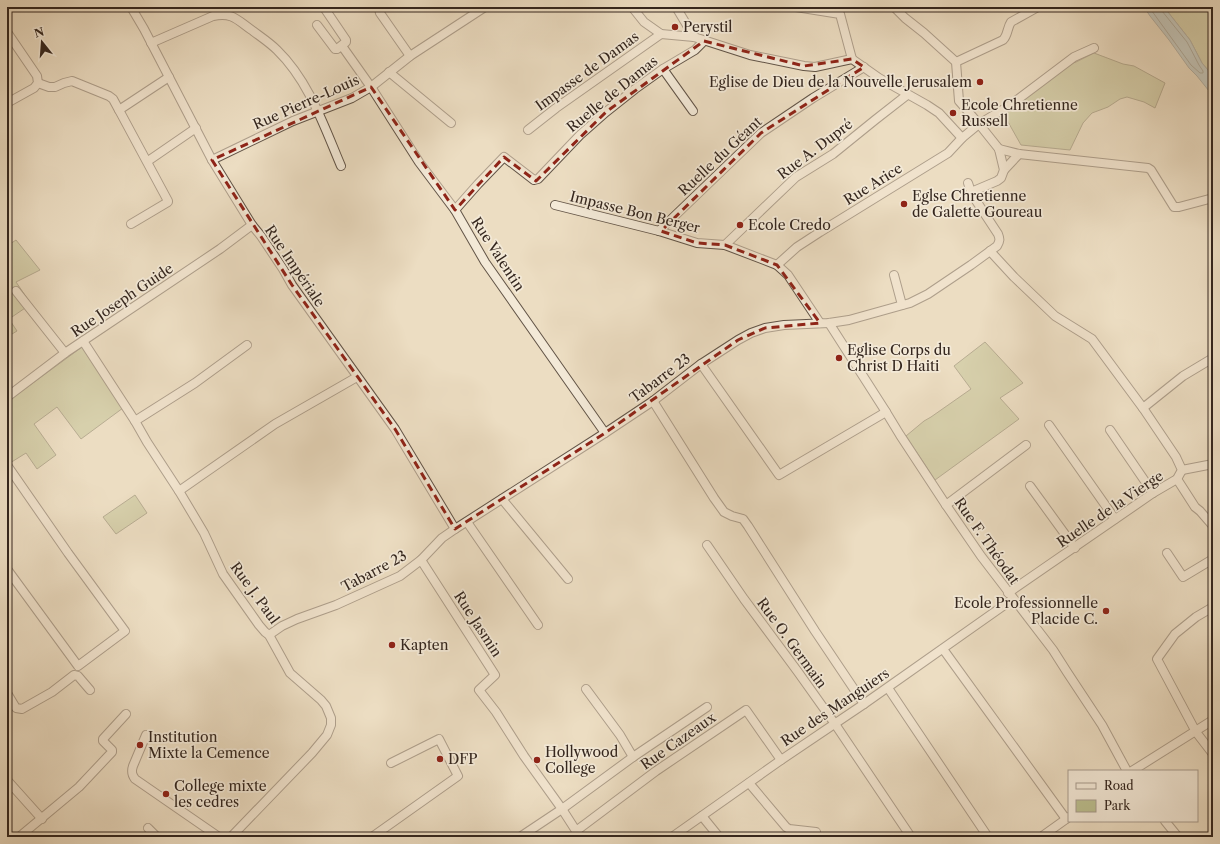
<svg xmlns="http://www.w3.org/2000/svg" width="1220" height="844" font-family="'Libre Caslon Text',serif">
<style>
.green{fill:#bcc090;stroke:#787357}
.water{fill:#9db9be;stroke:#737e7e}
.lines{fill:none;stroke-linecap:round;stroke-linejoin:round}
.shore{stroke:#68706e;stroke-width:1}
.minor-casing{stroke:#625447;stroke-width:10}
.minor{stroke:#f3e9d7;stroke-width:8}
.marked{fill:none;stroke:#8f2418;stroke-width:3;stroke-dasharray:8 5;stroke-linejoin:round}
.poi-dot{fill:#8f2418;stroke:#f3e9d7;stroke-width:1.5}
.labels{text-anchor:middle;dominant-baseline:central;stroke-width:3.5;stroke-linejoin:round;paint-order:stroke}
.poi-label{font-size:14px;fill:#34261e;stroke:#f3e9d7;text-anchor:start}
.street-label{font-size:14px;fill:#34261e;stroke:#f3e9d7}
</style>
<rect width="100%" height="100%" fill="#ecddc2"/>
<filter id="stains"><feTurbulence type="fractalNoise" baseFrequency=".005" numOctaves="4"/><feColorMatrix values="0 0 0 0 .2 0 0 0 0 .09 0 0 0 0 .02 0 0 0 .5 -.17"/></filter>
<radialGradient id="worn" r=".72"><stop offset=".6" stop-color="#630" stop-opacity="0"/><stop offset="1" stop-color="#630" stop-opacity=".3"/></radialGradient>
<g class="green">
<path d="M1164 7H1213V76L1202 63 1190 40Z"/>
<path d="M1094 53 1123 64 1134 66 1165 83 1155 108 1144 102 1127 97 1120 99 1108 107 1092 113 1083 123 1070 150 1021 145 1003 113 1067 65 1076 62Z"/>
<path d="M16 240 40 270 16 282 31 304 9 319 17 331 7 337V246Z"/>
<path d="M985 342 1023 383 1000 398 1019 419 935 480 906 436 924 421 931 417 971 389 954 366Z"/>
<path d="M82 347 123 408 81 439 57 407 34 424 56 455 37 469 26 453 10 463 7 458V402Z"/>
<path d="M135 495 147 513 116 534 103 517Z"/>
</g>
<path class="water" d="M1144 7H1164L1190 40 1202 63 1213 76V96L1197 76 1189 68 1169 40 1150 16Z"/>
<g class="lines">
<path class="shore" d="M1149 7 1191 65 1200 73H1203V71L1199 65 1187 42 1162 11V7"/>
<g class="minor-casing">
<g id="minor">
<path d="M131 7 144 29 212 160 252 225 261 236 283 269 292 285 395 429 455 529"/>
<path d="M381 7 379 9 380 13 410 56"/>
<path d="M632 7 644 22 661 34 694 37 750 55 804 66 815 67 852 59 879 78 927 105 939 113 962 138 979 124 1009 106 1074 57 1094 48"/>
<path d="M676 7 694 37"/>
<path d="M796 7 840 14 852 59"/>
<path d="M317 25 335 49H337L346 42V40L325 9"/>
<path d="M7 32 37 76 38 83 34 88 7 103"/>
<path d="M151 43 213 16C233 12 237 20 253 31 261 37 270 43 277 50 309 81 324 126 341 166"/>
<path d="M342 46 371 87 419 162 455 210 485 262 605 433"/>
<path d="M956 62 1003 40C1008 35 1007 28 1011 22L1038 7"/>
<path d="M663 69 693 111"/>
<path d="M389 72 451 123"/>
<path d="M38 83 49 87H55L64 83 72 81 109 96 113 99 119 110"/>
<path d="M528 130 556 108 661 34"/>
<path d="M999 149 1019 154 1148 168 1151 170 1174 207H1179L1213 198"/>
<path d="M212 160 293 121 352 98 371 87 410 56 485 7"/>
<path d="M148 161 196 128"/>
<path d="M1004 170 1019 154"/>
<path d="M968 183 971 192"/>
<path d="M555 205 659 231 697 243 725 245 777 265 788 275 820 323"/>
<path d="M455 210 478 184 504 157 534 180 538 179 580 135 606 112 635 89 663 69 695 50 704 41"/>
<path d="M131 224 168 202V201L119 110 169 77"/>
<path d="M659 231 761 133 813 98 864 67"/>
<path d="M725 245 796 177 833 154 875 120 907 95"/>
<path d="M990 251 1014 277 1055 316 1092 339 1143 408 1183 376 1213 358"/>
<path d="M777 265 797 247 820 232 948 153 962 138"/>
<path d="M894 275 902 305"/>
<path d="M16 291 65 353"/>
<path d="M829 323 886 412 900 435 946 505 981 556 1053 650 1067 672 1102 725 1127 771"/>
<path d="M83 341 135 421 147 442 179 491 204 533 223 574 259 625 265 632 269 635 290 673 321 700 326 706 331 718V725L327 735 312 753 231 837"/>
<path d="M701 364 779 475 886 412"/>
<path d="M7 397 65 353 220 249 252 225"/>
<path d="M653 401 714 498 724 512 732 516 743 519 748 526 815 631 864 704"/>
<path d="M135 421 195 383 247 345"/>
<path d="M1049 425 1115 519"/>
<path d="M1110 430 1153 493"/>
<path d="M7 465 68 553 125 631 78 666 7 569"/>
<path d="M1182 470 1213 464"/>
<path d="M1177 479 1195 507 1200 511 1213 526"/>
<path d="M1030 486 1075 548"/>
<path d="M179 491 275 424 357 377"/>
<path d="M502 499 568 579"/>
<path d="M946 505 1026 445"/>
<path d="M467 522 538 625"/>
<path d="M707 545 744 599 798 672 835 724 911 837"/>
<path d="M1167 553 1183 577 1213 559"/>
<path d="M421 560 495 675 479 690 496 712 524 756 562 809 580 837"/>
<path d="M1008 593 1153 493 1177 479 1182 470 1176 457 1143 408"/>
<path d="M1213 607 1196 617 1175 634 1157 659 1196 732 1213 754"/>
<path d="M269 635 282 626 297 619 336 605 400 576 421 560 442 538 455 529 605 433 653 401 701 364 738 340 751 333 765 328 784 325 829 323 849 320 910 303 928 294 971 265 997 246C1000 241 1000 239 998 234L975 199 971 192 997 181 1001 178 1004 170 999 149 979 124 959 101 956 62 924 33 905 18 894 7"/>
<path d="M943 649 1066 819"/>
<path d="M888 688 988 837"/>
<path d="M586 689 620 735 633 757"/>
<path d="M7 693 16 708 22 709 52 692 74 675 78 676 90 690"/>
<path d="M146 735 133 766C131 772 132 775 135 779L219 837"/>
<path d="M1132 771 1213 720"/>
<path d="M7 780 42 819"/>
<path d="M749 783 786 827 789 829 816 832"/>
<path d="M702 816 719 837"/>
<path d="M1165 821 1178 837"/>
<path d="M148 828 157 837"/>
<path d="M576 831 656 771 746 710 781 760"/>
<path d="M19 837 79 787 112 752V750L103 741V739L126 714"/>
<path d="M372 837 458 776 439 739 391 763"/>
<path d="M520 837 562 809 633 757 707 707"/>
<path d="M672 837 781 760 864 704 1013 599"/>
<path d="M1041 837 1069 817"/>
</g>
</g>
<use href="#minor" class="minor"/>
</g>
<path d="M0 0H1220V844H0ZM704 41 804 66 852 59 864 67 761 133 661 231 697 243 725 245 777 265 820 323 765 328 738 340 605 433 455 529 395 429 292 285 212 160 371 87 455 210 504 157 536 181 606 112Z" fill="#ecddc2" fill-opacity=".55" fill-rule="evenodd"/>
<path class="marked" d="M704 41 804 66 852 59 864 67 761 133 661 231 697 243 725 245 777 265 820 323 765 328 738 340 605 433 455 529 395 429 292 285 212 160 371 87 455 210 504 157 536 181 606 112Z"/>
<g class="poi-dot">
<circle cx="675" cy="27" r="4"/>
<circle cx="980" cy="82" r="4"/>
<circle cx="953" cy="113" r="4"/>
<circle cx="904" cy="204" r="4"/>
<circle cx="740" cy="225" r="4"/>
<circle cx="839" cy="358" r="4"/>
<circle cx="1106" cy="611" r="4"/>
<circle cx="392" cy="645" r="4"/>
<circle cx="140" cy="745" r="4"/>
<circle cx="440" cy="759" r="4"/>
<circle cx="537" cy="760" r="4"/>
<circle cx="166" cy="794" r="4"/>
</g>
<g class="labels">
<g class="poi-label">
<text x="683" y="27">Perystil</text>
<text x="972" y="82" text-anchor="end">Eglise de Dieu de la Nouvelle Jerusalem</text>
<text x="961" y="105">Ecole Chretienne<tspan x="961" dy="16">Russell</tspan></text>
<text x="912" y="196">Eglse Chretienne<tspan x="912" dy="16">de Galette Goureau</tspan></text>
<text x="748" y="225">Ecole Credo</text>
<text x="847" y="350">Eglise Corps du<tspan x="847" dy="16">Christ D Haiti</tspan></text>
<text x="1098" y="603" text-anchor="end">Ecole Professionnelle<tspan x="1098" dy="16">Placide C.</tspan></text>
<text x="400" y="645">Kapten</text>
<text x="148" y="737">Institution<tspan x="148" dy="16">Mixte la Cemence</tspan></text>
<text x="545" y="752">Hollywood<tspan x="545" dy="16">College</tspan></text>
<text x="448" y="759">DFP</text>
<text x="174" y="786">College mixte<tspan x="174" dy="16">les cedres</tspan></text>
</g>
<g class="street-label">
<text transform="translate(587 71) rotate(-36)">Impasse de Damas</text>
<text transform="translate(612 94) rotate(-39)">Ruelle de Damas</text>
<text transform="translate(306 102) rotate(-24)">Rue Pierre-Louis</text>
<text transform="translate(815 149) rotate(-37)">Rue A. Dupré</text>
<text transform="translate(720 156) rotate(-43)">Ruelle du Géant</text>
<text transform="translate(873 184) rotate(-32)">Rue Arice</text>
<text transform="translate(635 212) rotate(14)">Impasse Bon Berger</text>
<text transform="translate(498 254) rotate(57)">Rue Valentin</text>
<text transform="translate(295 266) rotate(56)">Rue Impériale</text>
<text transform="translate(122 300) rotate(-34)">Rue Joseph Guide</text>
<text transform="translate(660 378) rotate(-37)">Tabarre 23</text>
<text transform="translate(1110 509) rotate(-34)">Ruelle de la Vierge</text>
<text transform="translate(987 541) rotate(55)">Rue F. Théodat</text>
<text transform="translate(374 571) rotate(-28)">Tabarre 23</text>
<text transform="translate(255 593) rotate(54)">Rue J. Paul</text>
<text transform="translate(478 624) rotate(57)">Rue Jasmin</text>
<text transform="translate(792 643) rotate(54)">Rue O. Germain</text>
<text transform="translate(835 707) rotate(-34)">Rue des Manguiers</text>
<text transform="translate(678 741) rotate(-35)">Rue Cazeaux</text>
</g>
</g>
<rect width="1220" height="844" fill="none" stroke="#ecddc2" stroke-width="24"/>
<rect x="8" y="8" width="1204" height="828" fill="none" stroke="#34261e" stroke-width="2"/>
<rect x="12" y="12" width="1196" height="820" fill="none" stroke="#34261e"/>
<rect x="1068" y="770" width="130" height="52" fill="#f3e9d7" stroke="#a79b8d"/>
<rect x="1076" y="783" width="20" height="6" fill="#f3e9d7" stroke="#a79b8d"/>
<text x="1104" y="790" font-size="12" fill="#34261e">Road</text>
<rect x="1076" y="800" width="20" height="12" fill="#bcc090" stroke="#a79b8d"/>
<text x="1104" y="810" font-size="12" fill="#34261e">Park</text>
<g transform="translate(42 42) rotate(343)" stroke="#f3e9d7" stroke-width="3" paint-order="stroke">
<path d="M0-3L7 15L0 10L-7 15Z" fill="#34261e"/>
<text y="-6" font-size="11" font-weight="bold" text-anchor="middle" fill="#34261e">N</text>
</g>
<rect width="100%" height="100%" filter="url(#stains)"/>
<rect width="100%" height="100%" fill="url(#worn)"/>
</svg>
